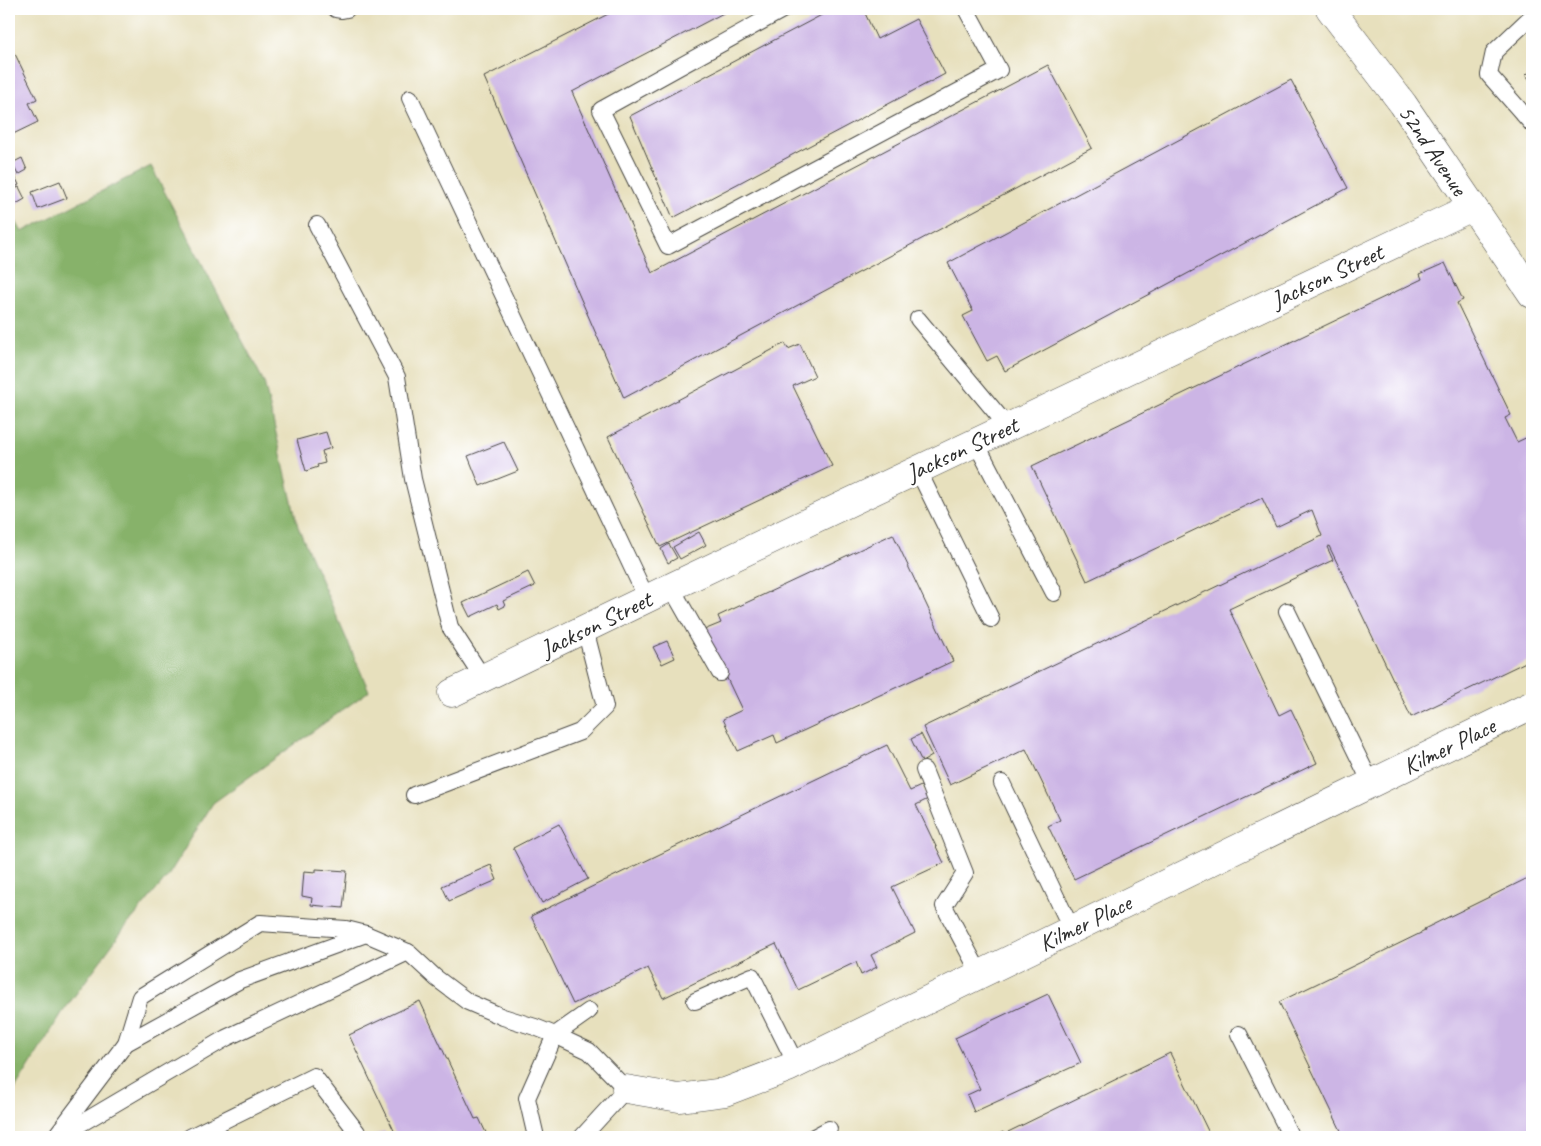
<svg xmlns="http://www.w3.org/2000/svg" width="1541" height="1146" font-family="Caveat,sans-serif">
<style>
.forest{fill:#87b26a;stroke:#596e4a}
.building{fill:#ccb5e5}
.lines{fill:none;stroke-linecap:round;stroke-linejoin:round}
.service-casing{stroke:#474641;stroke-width:18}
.minor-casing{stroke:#474641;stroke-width:29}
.tertiary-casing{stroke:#474641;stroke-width:29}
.service{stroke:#fff;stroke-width:16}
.minor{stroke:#fff;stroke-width:28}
.tertiary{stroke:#fff;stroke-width:28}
.labels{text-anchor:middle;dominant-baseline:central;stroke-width:5;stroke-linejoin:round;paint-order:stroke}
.street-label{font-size:24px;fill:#2b2b2b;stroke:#fff}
</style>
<rect width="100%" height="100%" fill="#fff"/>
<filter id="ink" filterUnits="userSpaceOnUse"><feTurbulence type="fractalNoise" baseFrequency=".02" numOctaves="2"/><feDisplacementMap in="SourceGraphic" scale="10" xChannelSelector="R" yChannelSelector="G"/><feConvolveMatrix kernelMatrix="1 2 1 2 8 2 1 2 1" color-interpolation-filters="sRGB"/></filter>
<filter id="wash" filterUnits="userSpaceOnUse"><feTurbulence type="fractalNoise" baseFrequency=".0096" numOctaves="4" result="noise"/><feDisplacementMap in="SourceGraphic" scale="20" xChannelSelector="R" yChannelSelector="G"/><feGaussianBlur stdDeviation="1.12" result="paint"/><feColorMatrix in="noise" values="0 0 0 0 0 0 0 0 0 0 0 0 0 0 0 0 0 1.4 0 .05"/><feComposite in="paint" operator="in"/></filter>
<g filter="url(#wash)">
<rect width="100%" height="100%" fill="#e7e0bd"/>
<path class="forest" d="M151 166 264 382 298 527 369 691 213 803 168 876 123 930 62 1013 9 1099V209L22 232Z"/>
<g id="blocks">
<g class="building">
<path d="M618 9H731L572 92 652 273 1048 65 1092 148 624 398 484 77Z"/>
<path d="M833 9H863L877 39 916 19 945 74 673 218 630 116Z"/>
<path d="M15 54 37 99 29 103 38 122 11 135 9 132V57Z"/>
<path d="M1532 69V83L1526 75Z"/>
<path d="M1291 80 1348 188 1005 371 997 356 987 361 963 316 973 311 948 263Z"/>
<path d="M22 158 27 170 18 175 12 163Z"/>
<path d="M9 163 19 185 9 190Z"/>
<path d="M60 181 67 198 38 209 32 192Z"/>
<path d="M19 187 25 199 9 208V192Z"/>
<path d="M1445 263 1463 300 1457 303 1511 415 1505 418 1517 442 1532 435V659L1411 717 1329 546 1327 547 1333 560 1229 609 1279 715 1291 709 1317 763 1074 879 1048 826 1060 820 1026 749 950 785 923 727 1322 536 1312 510 1276 527 1262 498 1087 581 1032 466 1422 279 1420 274Z"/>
<path d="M785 343 788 349 800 344 815 376 793 386 832 466 660 547 608 437Z"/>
<path d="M326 432 331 448 322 451 325 463 317 465 318 467 306 471 297 440Z"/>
<path d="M504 442 518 471 480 486 468 456Z"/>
<path d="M699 532 706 545 680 559 673 547Z"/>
<path d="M893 534 953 661 777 743 774 735 738 751 723 719 742 710 704 630 721 623 718 616Z"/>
<path d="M669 544 677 558 668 563 661 549Z"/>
<path d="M528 572 535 586 503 601 505 606 499 609 497 604 470 617 463 603Z"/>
<path d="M667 641 675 658 662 664 653 647Z"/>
<path d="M921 734 932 756 922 762 911 739Z"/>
<path d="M887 745 910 791 921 786 928 799 916 805 944 863 892 887 915 933 871 955 877 967 861 975 856 962 798 990 776 944 663 998 648 968 573 1004 531 916Z"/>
<path d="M559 824 588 879 542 903 513 848Z"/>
<path d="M491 865 497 880 449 901 442 886Z"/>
<path d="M316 869 347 871 343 908 311 905 312 898 302 896 304 871 316 872Z"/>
<path d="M1532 876V1137H1524L1522 1134 1516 1137H1344L1279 1002 1425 931 1424 929Z"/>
<path d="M1048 994 1081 1063 974 1112 967 1095 980 1089 955 1038Z"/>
<path d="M420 1001 475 1119 479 1118 488 1137H397L349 1035Z"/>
<path d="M1170 1053 1211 1137H1011L1008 1132Z"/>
<path d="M384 1131 387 1137H371Z"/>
<path d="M1003 1132 1005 1137H993Z"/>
</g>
</g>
</g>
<g filter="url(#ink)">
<use href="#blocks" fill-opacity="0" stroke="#474641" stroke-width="1"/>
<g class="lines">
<g class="service-casing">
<g id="service">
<path d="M336 9 342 10 347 9"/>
<path d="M784 9 601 110 668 246 999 70 966 9"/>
<path d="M1532 16 1494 52 1489 75 1532 124"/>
<path d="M410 98 647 599"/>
<path d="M317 225 397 377 413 479 450 627 483 678"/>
<path d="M918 319 1008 427"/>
<path d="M976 443 1054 593"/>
<path d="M918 470 991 619"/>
<path d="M671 587 720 673"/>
<path d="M1287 611 1371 783"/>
<path d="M924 770 965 873 944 906 980 974"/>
<path d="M1002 783 1072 930"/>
<path d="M414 795 580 732 605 707 585 629"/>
<path d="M695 1001 752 976 796 1064"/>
<path d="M1239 1034 1291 1137"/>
<path d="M126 1043 140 997 260 923 346 929 366 934 408 952 436 978 468 1002 503 1017 535 1027 555 1035 589 1051 626 1089 582 1137"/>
<path d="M58 1133 126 1043 240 980 366 934"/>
<path d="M58 1137 226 1038 408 952"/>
<path d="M190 1137 314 1076 357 1132 347 1137"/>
<path d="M536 1137 527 1098 555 1035 589 1011"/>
<path d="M814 1137 829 1129"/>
</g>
</g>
<g class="minor-casing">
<g id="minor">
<path d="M452 693 671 587 1472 207"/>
<path d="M626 1089 679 1098 725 1092 788 1068 1532 705"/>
</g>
</g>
<g class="tertiary-casing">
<path id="tertiary" d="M1330 9 1403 104 1532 294"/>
</g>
<use href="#service" class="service"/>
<use href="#minor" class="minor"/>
<use href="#tertiary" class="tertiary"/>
</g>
</g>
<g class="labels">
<g class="street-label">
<text transform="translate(1433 150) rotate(56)">52nd Avenue</text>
<text transform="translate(1327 276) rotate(-25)">Jackson Street</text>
<text transform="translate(962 449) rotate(-25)">Jackson Street</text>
<text transform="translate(596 624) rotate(-26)">Jackson Street</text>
<text transform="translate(1449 746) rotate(-26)">Kilmer Place</text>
<text transform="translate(1085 923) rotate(-26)">Kilmer Place</text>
</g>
</g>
<rect width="1541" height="1146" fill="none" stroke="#fff" stroke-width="30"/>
</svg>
